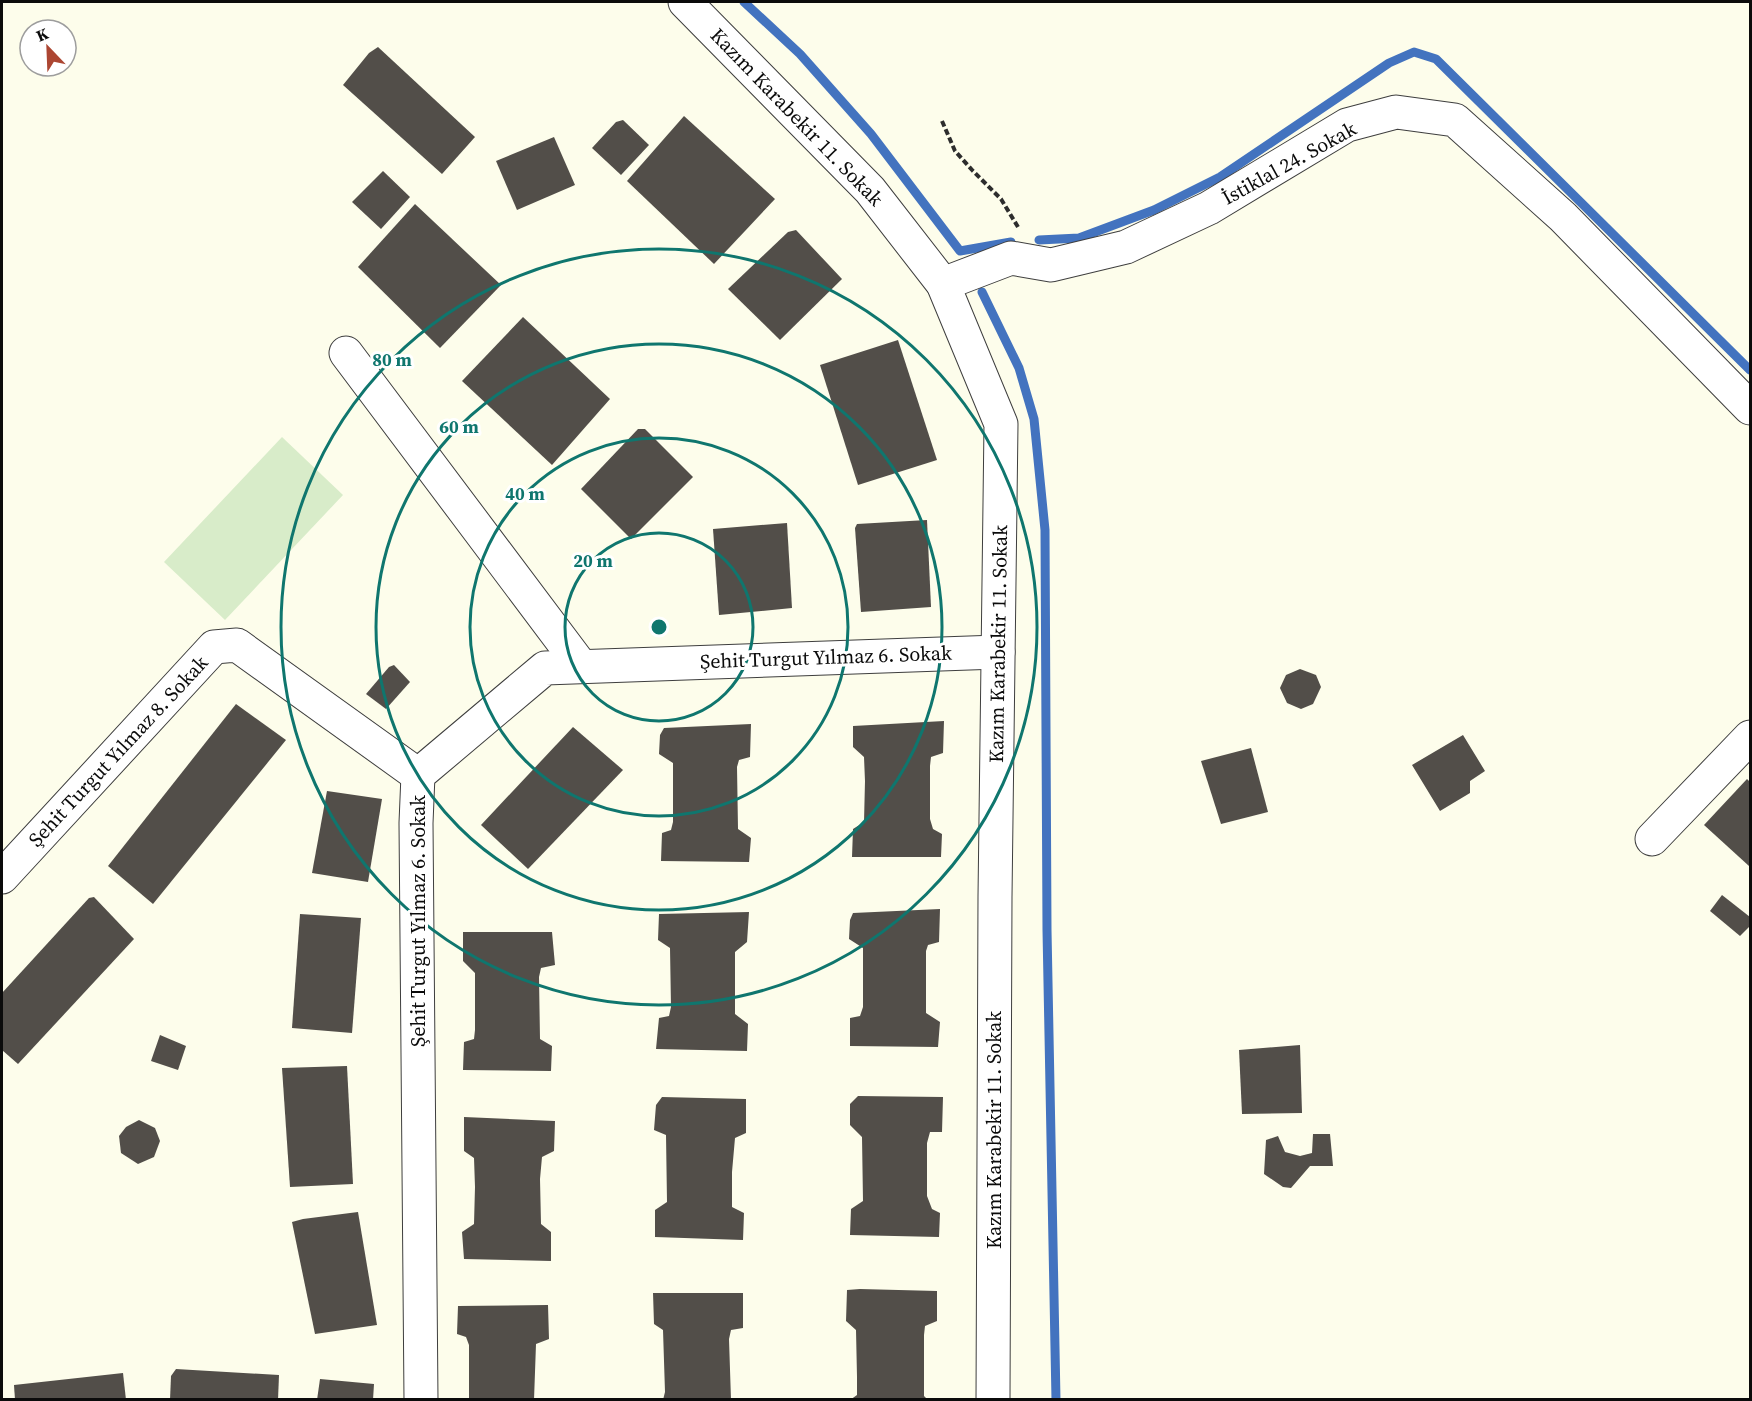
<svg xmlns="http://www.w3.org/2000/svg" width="1752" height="1401" font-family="'Source Serif 4',serif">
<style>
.pitch{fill:#d8ecc9}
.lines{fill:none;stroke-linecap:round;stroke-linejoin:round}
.stream{stroke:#4373bf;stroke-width:9}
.building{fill:#524e49}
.minor-casing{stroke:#3e3e3e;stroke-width:35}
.path{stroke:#2d2d2d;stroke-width:4;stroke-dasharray:6 3;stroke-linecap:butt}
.minor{stroke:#fff;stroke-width:33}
.ring{fill:none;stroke:#0f766e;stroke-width:3}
.labels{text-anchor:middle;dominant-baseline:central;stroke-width:6;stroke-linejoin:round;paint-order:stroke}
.street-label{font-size:20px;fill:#0b0b0b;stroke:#fff}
.centre{fill:#0f766e;stroke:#fff;stroke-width:3}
.ring-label{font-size:18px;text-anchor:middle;font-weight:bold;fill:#0f766e;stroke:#fff;stroke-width:6;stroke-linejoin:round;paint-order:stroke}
</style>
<rect width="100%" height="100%" fill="#fdfdeb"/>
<path class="pitch" d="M282 437 343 495 225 620 164 562Z"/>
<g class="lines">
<g class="stream">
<path d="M744 2 800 54 871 134 960 251 1011 242"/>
<path d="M1039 240 1079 238 1154 210 1220 177 1389 63 1414 52 1436 59 1750 370"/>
<path d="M982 292 1019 368 1034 419 1045 530 1047 930 1056 1400"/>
</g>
</g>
<g class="building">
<path d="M378 47 475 137 442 174 343 85 369 53Z"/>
<path d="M684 116 775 199 714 264 627 181Z"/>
<path d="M623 120 649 145 621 175 592 148 616 122Z"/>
<path d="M554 137 575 185 517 210 496 161Z"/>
<path d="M383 171 410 197 381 229 352 202Z"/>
<path d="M415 204 501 285 440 348 358 267Z"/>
<path d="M796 230 842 279 780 340 728 289 788 232Z"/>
<path d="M523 317 610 399 552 465 462 381Z"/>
<path d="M898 340 937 460 858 485 820 365Z"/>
<path d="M638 429H645L693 477 631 539 581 489Z"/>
<path d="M927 520 931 607 861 612 855 528 857 524Z"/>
<path d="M787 523 792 608 719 615 713 529Z"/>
<path d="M394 665 410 682 386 709 366 694 389 667Z"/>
<path d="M1300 669 1316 675 1321 687 1313 704 1301 709 1287 703 1280 688 1286 675Z"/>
<path d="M236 704 286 740 153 904 108 866Z"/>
<path d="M944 721 943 753 931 757 930 766V819L933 829 942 834 941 857H852L853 829 864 822 865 781 864 757 853 747V726Z"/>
<path d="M751 724 750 757 739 760 737 767 738 829 751 838 749 862 661 861 662 833 671 830 673 822V763L659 754 660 735 664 728Z"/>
<path d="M573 727 623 770 528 869 481 825Z"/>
<path d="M1463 735 1485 771 1470 781V793L1440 811 1412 765Z"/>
<path d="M1251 748 1268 812 1221 824 1201 761Z"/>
<path d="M1747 779 1750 782V864L1749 866 1704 825Z"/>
<path d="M327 791 382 799 368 882 312 873Z"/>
<path d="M1722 895 1750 917V926L1740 936 1710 911Z"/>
<path d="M94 897 134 939 18 1064 2 1050V993L89 898Z"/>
<path d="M940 909 939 942 928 945 926 951V1013L940 1022 938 1047 850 1046V1018L860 1016 863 1007V948L849 939 850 920 853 913Z"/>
<path d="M749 912 747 942 735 952V1014L748 1024 747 1051 656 1049 659 1018 669 1016 671 1007 670 948 658 940 659 914Z"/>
<path d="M300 914 361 918 352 1033 292 1028Z"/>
<path d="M463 932H552L555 965 541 968 539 977 540 1039 552 1046 551 1071 463 1070 464 1042 474 1039 475 1030V973L463 961Z"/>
<path d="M160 1035 186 1046 178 1070 151 1061Z"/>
<path d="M1300 1045 1302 1113 1242 1114 1239 1050Z"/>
<path d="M347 1066 353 1184 290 1187 282 1068Z"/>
<path d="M858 1096 943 1097 942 1132H930L927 1143V1196L932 1209 940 1213 939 1237 850 1235 851 1209 863 1201 862 1137 850 1125V1104Z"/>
<path d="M662 1097 746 1099V1133L735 1138 732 1172V1207L744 1213 743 1240 655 1237V1210L667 1202 666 1135 654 1130 656 1105Z"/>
<path d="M464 1117 555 1121 554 1151 542 1157 540 1179 541 1224 551 1232V1261L464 1259 462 1232 474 1224 475 1187 474 1158 464 1151Z"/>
<path d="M139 1120 155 1128 160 1141 154 1157 138 1164 121 1153 119 1136 126 1127Z"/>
<path d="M1313 1134H1330L1333 1166H1310L1291 1188 1283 1187 1264 1174 1266 1140 1278 1136 1285 1152 1300 1156 1312 1153Z"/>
<path d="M358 1212 377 1325 315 1334 292 1222 303 1219Z"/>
<path d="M860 1289 937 1291V1321L925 1326 924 1335V1396L928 1400H850L857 1395V1377L856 1330 846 1321 847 1290Z"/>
<path d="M653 1293H743V1328L731 1330 729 1339 731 1400H663L665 1392 663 1330 654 1324Z"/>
<path d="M548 1305 549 1339 536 1344 534 1400H469V1345L466 1337 457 1334 458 1306Z"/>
<path d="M176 1369 279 1375 278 1400H170L171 1376Z"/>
<path d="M123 1373 126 1400H15L14 1385Z"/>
<path d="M320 1379 374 1384 373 1400H317Z"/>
</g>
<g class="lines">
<g class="minor-casing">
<g id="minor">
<path d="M685 2 870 190 943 284 1001 424 995 897 993 1400"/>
<path d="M943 284 1011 258 1051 265 1126 247 1209 208 1347 125 1396 112 1455 120 1563 217 1750 408"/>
<path d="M346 353 581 666"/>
<path d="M1652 839 1750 737"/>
<path d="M2 877 214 647 237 645 418 775"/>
<path d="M421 1400 416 823 418 775 545 668 998 652"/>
</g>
</g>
<path class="path" d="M942 121 955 151 973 171 1001 199 1018 227"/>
<use href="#minor" class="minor"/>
</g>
<g class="ring">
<circle cx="659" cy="627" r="94"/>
<circle cx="659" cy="627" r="189"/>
<circle cx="659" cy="627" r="283"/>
<circle cx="659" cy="627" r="378"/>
</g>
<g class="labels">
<g class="street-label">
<text transform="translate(797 117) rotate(46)">Kazım Karabekir 11. Sokak</text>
<text transform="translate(1289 163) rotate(-29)">İstiklal 24. Sokak</text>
<text transform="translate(998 644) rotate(-89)">Kazım Karabekir 11. Sokak</text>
<text transform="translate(826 657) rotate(-2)">Şehit Turgut Yılmaz 6. Sokak</text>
<text transform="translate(118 751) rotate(-47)">Şehit Turgut Yılmaz 8. Sokak</text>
<text transform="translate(418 921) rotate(-90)">Şehit Turgut Yılmaz 6. Sokak</text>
<text transform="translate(994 1130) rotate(-90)">Kazım Karabekir 11. Sokak</text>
</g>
</g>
<circle cx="659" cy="627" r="9" class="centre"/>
<g class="ring-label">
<text x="392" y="366">80 m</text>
<text x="459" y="433">60 m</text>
<text x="525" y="500">40 m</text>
<text x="593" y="567">20 m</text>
</g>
<rect width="1752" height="1401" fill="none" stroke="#0b0b0b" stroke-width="6"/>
<g transform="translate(48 48) rotate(337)"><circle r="28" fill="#ffffff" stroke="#9d9d9d" stroke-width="1.5"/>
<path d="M0-4.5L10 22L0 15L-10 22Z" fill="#ac4632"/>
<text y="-9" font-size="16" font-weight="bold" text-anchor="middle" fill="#0b0b0b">K</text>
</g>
</svg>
